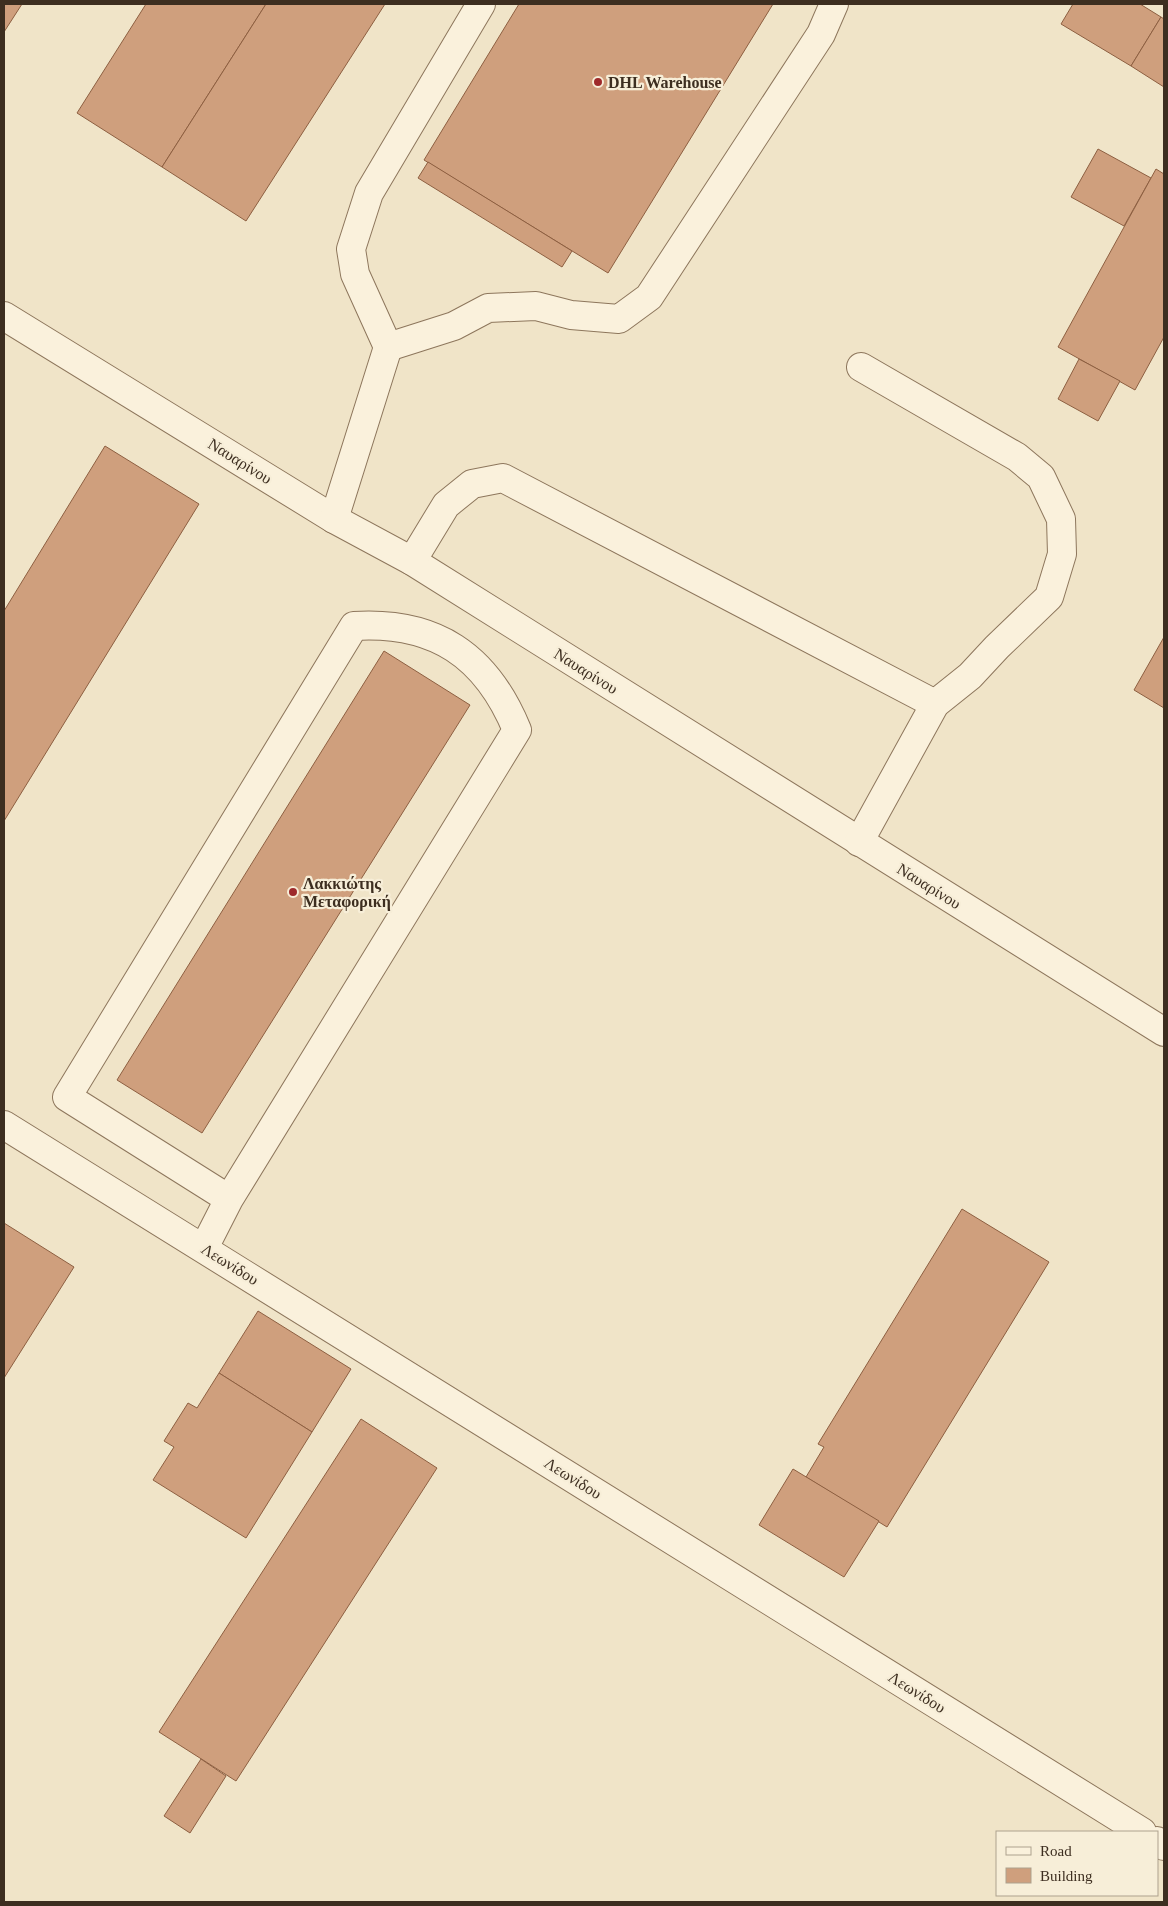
<svg xmlns="http://www.w3.org/2000/svg" width="1168" height="1906" font-family="'Times New Roman',serif">
<style>
.building{fill:#cf9f7d;stroke:#8d5f41}
.lines{fill:none;stroke-linecap:round;stroke-linejoin:round}
.minor-casing{stroke:#8d765c;stroke-width:30}
.minor{stroke:#faf1dc;stroke-width:28}
.poi-dot{fill:#9e2a2b;stroke:#f7eed8;stroke-width:2}
.labels{text-anchor:middle;dominant-baseline:central;stroke-width:4.5;stroke-linejoin:round;paint-order:stroke}
.poi-label{font-size:16px;font-weight:bold;fill:#3d2e20;stroke:#f7eed8;text-anchor:start}
.street-label{font-size:16px;fill:#3d2e20;stroke:#f7eed8}
</style>
<rect width="100%" height="100%" fill="#f0e4c8"/>
<g class="building">
<path d="M4 4H22L4 32Z"/>
<path d="M146 4H266L162 167 77 113Z"/>
<path d="M266 4H385L246 221 162 167Z"/>
<path d="M519 4H773L608 273 424 160Z"/>
<path d="M1073 4H1140L1161 17 1131 66 1061 24Z"/>
<path d="M1161 17 1164 19V87L1131 66Z"/>
<path d="M1098 149 1151 178 1124 226 1071 197Z"/>
<path d="M428 162 572 251 562 267 418 178Z"/>
<path d="M1156 169 1164 174V337L1135 390 1058 347Z"/>
<path d="M1079 359 1120 381 1098 421 1058 399Z"/>
<path d="M105 446 199 504 4 821V611Z"/>
<path d="M1164 637V708L1134 690Z"/>
<path d="M384 651 470 705 202 1133 117 1080Z"/>
<path d="M962 1209 1049 1262 887 1527 806 1477 824 1447 818 1444Z"/>
<path d="M4 1223 74 1267 4 1378Z"/>
<path d="M258 1311 351 1369 312 1432 219 1373Z"/>
<path d="M219 1373 312 1432 246 1538 153 1480 174 1447 164 1441 188 1403 197 1408Z"/>
<path d="M361 1419 437 1468 236 1781 159 1732Z"/>
<path d="M793 1469 879 1521 844 1577 759 1525Z"/>
<path d="M201 1759 226 1776 190 1833 164 1816Z"/>
</g>
<g class="lines">
<g class="minor-casing">
<g id="minor">
<path d="M4 316 334 519 412 561 1164 1032"/>
<path d="M388 347 454 326 488 308 536 306 571 315 619 319 649 297 821 34 834 4"/>
<path d="M334 519 388 347 355 274 351 249 369 193 481 4"/>
<path d="M412 561 446 505 472 484 503 478 935 704"/>
<path d="M859 842 935 704 970 676 997 647 1049 597 1062 554 1061 519 1041 477 1017 457 861 367"/>
<path d="M4 1125 1142 1832"/>
<path d="M204 1248 229 1199 517 730C486 655 435 621 354 626L67 1097 229 1199"/>
<path d="M1157 1841 1164 1846"/>
</g>
</g>
<use href="#minor" class="minor"/>
</g>
<g class="poi-dot">
<circle cx="598" cy="82" r="5"/>
<circle cx="293" cy="892" r="5"/>
</g>
<g class="labels">
<g class="poi-label">
<text x="608" y="82">DHL Warehouse</text>
<text x="303" y="883">Λακκιώτης<tspan x="303" dy="18">Μεταφορική</tspan></text>
</g>
<g class="street-label">
<text transform="translate(240 461) rotate(32)">Ναυαρίνου</text>
<text transform="translate(586 671) rotate(32)">Ναυαρίνου</text>
<text transform="translate(929 886) rotate(32)">Ναυαρίνου</text>
<text transform="translate(230 1264) rotate(32)">Λεωνίδου</text>
<text transform="translate(573 1478) rotate(32)">Λεωνίδου</text>
<text transform="translate(917 1692) rotate(32)">Λεωνίδου</text>
</g>
</g>
<rect width="1168" height="1906" fill="none" stroke="#3d2e20" stroke-width="10"/>
<rect x="996" y="1831" width="162" height="65" fill="#f7eed8" stroke="#ada18e"/>
<rect x="1006" y="1847" width="25" height="8" fill="#faf1dc" stroke="#ada18e"/>
<text x="1040" y="1856" font-size="15" fill="#3d2e20">Road</text>
<rect x="1006" y="1868" width="25" height="15" fill="#cf9f7d" stroke="#ada18e"/>
<text x="1040" y="1881" font-size="15" fill="#3d2e20">Building</text>
</svg>
